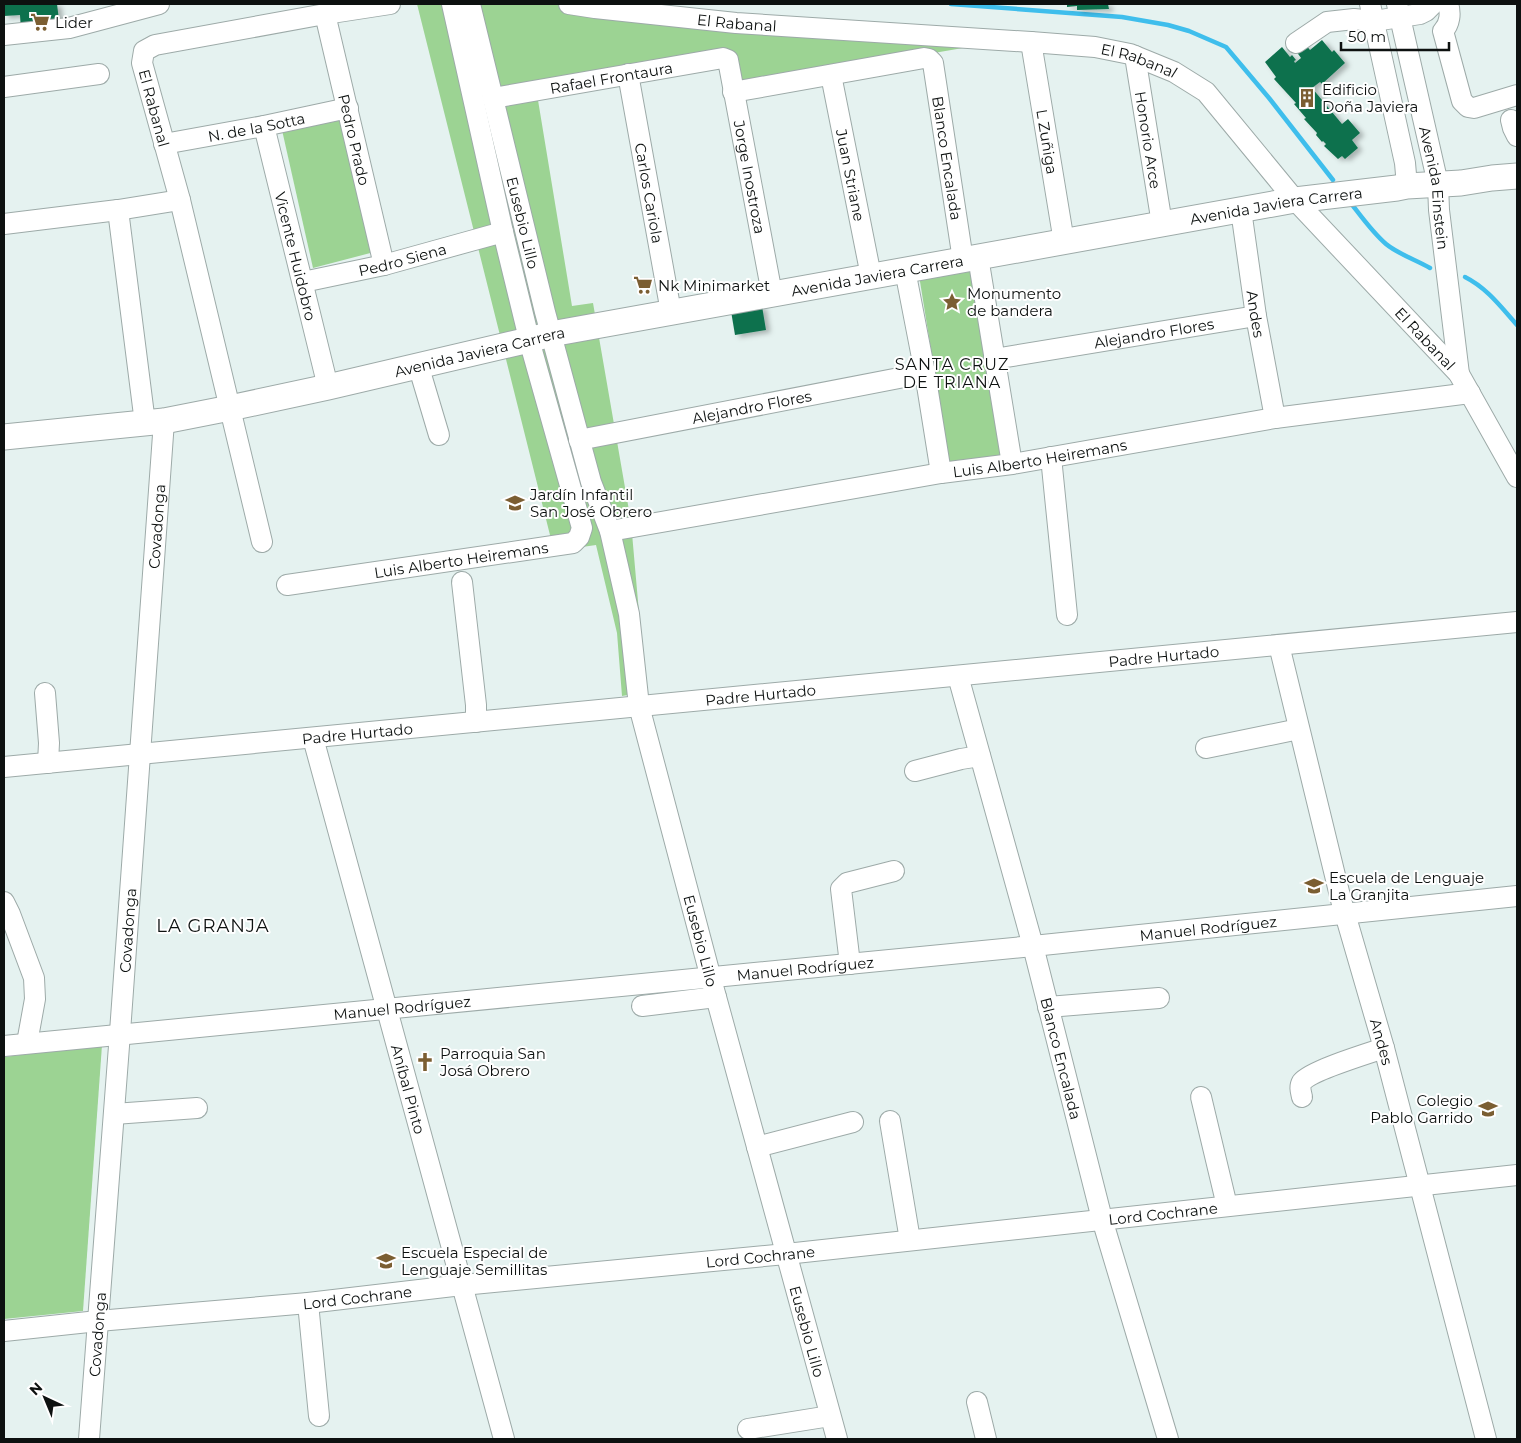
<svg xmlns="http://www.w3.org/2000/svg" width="1521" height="1443" font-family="Montserrat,sans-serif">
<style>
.green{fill:#9cd393}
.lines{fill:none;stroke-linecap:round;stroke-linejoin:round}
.stream{stroke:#3fbeec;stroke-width:4.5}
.building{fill:#11714e;filter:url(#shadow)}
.minor-casing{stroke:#9daaa8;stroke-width:22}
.major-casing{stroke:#9daaa8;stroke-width:27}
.minor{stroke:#fff;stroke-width:20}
.major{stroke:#fff;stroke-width:25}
.labels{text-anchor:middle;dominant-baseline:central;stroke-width:4;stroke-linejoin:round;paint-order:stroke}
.poi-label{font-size:15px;fill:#0d1110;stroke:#fff;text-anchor:start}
.street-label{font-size:15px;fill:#0d1110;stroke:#fff}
.neighbourhood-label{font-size:16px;letter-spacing:1px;fill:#0d1110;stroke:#fff}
.quarter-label{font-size:18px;letter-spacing:1px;fill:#0d1110;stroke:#fff}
</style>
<defs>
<filter id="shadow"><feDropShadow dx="4.5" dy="2.5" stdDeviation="2.5" flood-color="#0004"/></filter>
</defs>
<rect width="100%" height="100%" fill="#e5f2f0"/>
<g class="green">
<path d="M417 4H648L992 43 736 87 730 55 535 82 572 306 593 303 631 522 646 692 622 696 617 633 596 545 554 551Z"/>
<path d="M345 113 378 251 313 268 282 130Z"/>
<path d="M970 262 1001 460 950 468 918 269Z"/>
<path d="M102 1045 83 1311 4 1319V1057Z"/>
</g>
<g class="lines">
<g class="stream">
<path d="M951 4 1122 17 1168 25 1189 31 1226 47 1269 98 1333 180"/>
<path d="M1350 202C1361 216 1372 232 1386 244 1398 254 1416 260 1430 268"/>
<path d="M1465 277C1487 288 1501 307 1517 325"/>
</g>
</g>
<g class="building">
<path d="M4 4H57L60 28 21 31 20 15 4 16Z"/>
<path d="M1067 4H1108L1109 9 1077 10V6L1067 7Z"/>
<path d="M1322 40 1332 52 1334 50 1345 63 1322 84 1320 82 1312 88 1342 124 1348 119 1360 133 1352 140 1358 148 1345 159 1342 156 1338 159 1324 146 1326 144 1323 141 1322 142 1316 135 1317 133 1304 119 1306 118 1294 104 1296 103 1274 79 1276 77 1265 62 1282 47 1290 57 1292 55 1296 60 1294 61 1295 63 1301 58 1296 51 1305 44 1310 50Z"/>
<path d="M762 306 766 330 735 335 731 311Z"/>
</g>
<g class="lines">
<g class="minor-casing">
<g id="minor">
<path id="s1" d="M470 4 545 312 591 482 610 531 629 614 639 706 713 986 837 1439"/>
<path id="s2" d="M569 4 595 8 736 23 1031 42 1095 47 1130 54 1174 72 1206 92 1295 200 1459 374 1517 477"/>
<path d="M1370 4 1405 163 1407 186"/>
<path id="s3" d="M1397 4 1438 184 1439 210 1459 374"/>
<path d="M1448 4C1451 13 1450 24 1443 31L1462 101 1468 107 1474 108 1517 95"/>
<path id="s4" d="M325 14 384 265"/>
<path d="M4 35 69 28 159 4"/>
<path id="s5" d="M1031 42 1064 242"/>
<path d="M1296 43 1327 22 1354 19 1374 21 1420 14 1426 11 1433 4"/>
<path id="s6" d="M1135 56 1162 224"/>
<path id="s7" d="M628 74 671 312"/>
<path id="s8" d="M831 75 871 276"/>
<path d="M4 87 99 74"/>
<path id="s9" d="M733 92 924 58 929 59 933 63 963 260"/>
<path id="s10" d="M493 98 723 58 728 60 772 294"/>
<path d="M1511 120 1513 128 1517 136"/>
<path id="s11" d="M264 126 328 387"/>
<path id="s12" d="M164 144 264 126 348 108"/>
<path d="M118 210 145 423"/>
<path id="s13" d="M1241 210 1256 316 1275 418"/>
<path d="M4 224 118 210 180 200"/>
<path d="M978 257 1012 464"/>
<path d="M905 270 925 373 941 473"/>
<path id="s14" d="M303 282 384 265 503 232"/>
<path id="s15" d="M994 359 1256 316"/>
<path d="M420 365 422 378 439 435"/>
<path id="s16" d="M579 440 925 373"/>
<path d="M1051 457 1067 615"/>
<path id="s17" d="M610 531 941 473 1012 464 1275 418 1470 393"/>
<path d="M262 542 180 200 142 63 144 51 155 45 325 14 390 4"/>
<path d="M462 582 476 705V722"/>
<path id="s18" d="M287 585 573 543 579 537 582 528 531 347 503 232 452 4"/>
<path id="s19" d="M1279 645 1341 900 1384 1048 1486 1439"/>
<path id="s20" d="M958 676 1033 946 1102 1219 1168 1439"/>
<path d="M45 693 49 743 48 763"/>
<path id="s21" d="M313 738 504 1439"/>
<path d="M1206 748 1299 729"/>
<path id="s22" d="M4 767 1517 622"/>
<path d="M915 771 961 759 980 756"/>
<path d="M4 902 10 914 34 978 35 999 27 1043"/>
<path d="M850 964 841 889 847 883 894 871"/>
<path d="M642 1006 716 997"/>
<path d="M1048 1007 1159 998"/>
<path id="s23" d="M4 1046 1033 946 1517 896"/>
<path d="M1201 1097 1227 1206"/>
<path d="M1302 1097C1301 1092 1299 1087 1302 1082 1310 1071 1369 1053 1384 1048"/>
<path d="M114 1114 197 1108"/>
<path d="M890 1121 910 1240"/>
<path d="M757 1147 853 1122"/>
<path d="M308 1303 319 1416"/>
<path id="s24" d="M4 1331 98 1321 308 1303 462 1285 786 1254 1517 1175"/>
<path d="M977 1402 986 1439"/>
<path d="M748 1429 830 1416"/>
<path id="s25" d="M89 1439 119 1046 164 421"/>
</g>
</g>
<g class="major-casing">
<g id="major">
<path id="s26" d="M4 437 164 421 230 408 328 387 529 340 551 334 1295 200 1397 188 1407 186 1461 183 1492 178 1517 176"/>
</g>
</g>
<use href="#minor" class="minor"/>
<use href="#major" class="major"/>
</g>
<defs>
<g id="supermarket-bare" transform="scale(1.5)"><path d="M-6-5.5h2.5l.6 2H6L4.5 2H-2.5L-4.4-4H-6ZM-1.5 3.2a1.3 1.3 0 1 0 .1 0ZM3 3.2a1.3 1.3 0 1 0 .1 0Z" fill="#7b5e32" stroke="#fff" stroke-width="2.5" paint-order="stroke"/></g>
<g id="building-bare" transform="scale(1.5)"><path d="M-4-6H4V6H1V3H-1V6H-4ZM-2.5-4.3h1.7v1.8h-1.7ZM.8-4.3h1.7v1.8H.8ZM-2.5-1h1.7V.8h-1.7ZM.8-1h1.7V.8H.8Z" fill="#7b5e32" stroke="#fff" stroke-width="2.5" paint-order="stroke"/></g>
<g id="sight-bare" transform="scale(1.5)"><path d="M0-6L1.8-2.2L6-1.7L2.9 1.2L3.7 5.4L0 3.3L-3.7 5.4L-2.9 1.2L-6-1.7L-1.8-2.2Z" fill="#7b5e32" stroke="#fff" stroke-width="2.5" paint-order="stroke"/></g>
<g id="school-bare" transform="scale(1.5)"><path d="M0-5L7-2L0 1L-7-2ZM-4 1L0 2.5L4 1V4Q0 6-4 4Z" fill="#7b5e32" stroke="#fff" stroke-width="2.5" paint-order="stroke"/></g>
<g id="church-bare" transform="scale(1.5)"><path d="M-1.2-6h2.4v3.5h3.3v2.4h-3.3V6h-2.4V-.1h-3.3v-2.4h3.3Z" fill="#7b5e32" stroke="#fff" stroke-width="2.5" paint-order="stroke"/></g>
</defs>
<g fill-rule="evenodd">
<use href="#supermarket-bare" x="40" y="22"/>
<use href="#building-bare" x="1307" y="98"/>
<use href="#supermarket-bare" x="643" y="285"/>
<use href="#sight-bare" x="952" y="302"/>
<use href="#school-bare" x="515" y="503"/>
<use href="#school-bare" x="1314" y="886"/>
<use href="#church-bare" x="425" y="1062"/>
<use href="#school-bare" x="1488" y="1109"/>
<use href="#school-bare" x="386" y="1261"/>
</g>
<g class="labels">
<g class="poi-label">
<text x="55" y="22">Lider</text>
<text x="1322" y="89">Edificio<tspan x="1322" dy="17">Doña Javiera</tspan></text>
<text x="658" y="285">Nk Minimarket</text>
<text x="967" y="293">Monumento<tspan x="967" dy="17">de bandera</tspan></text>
<text x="530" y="494">Jardín Infantil<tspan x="530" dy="17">San José Obrero</tspan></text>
<text x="1329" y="877">Escuela de Lenguaje<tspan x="1329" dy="17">La Granjita</tspan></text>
<text x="440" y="1053">Parroquia San<tspan x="440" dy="17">Josá Obrero</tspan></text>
<text x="1473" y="1100" text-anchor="end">Colegio<tspan x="1473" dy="17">Pablo Garrido</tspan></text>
<text x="401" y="1252">Escuela Especial de<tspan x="401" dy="17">Lenguaje Semillitas</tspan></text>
</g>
<g class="street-label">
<text stroke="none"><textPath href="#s2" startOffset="169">El Rabanal</textPath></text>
<text stroke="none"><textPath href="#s2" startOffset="574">El Rabanal</textPath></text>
<text stroke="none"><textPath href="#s10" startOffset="120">Rafael Frontaura</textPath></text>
<text transform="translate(154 108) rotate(75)">El Rabanal</text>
<text stroke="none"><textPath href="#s12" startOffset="94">N. de la Sotta</textPath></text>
<text stroke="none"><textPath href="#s4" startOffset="129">Pedro Prado</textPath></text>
<text stroke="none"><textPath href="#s6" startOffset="85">Honorio Arce</textPath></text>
<text stroke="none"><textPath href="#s5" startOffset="101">L Zuñiga</textPath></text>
<text stroke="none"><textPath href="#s9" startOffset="301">Blanco Encalada</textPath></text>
<text stroke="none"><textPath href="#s8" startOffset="102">Juan Striane</textPath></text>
<text stroke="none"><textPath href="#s10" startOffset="358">Jorge Inostroza</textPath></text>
<text stroke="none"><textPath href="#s3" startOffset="188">Avenida Einstein</textPath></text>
<text stroke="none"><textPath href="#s7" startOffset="121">Carlos Cariola</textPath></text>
<text stroke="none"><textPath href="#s26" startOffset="1294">Avenida Javiera Carrera</textPath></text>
<text stroke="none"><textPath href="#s1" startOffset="225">Eusebio Lillo</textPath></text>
<text stroke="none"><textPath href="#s11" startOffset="134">Vicente Huidobro</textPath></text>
<text stroke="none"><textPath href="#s14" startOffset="102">Pedro Siena</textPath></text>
<text stroke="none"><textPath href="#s26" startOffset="889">Avenida Javiera Carrera</textPath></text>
<text stroke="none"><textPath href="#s13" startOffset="105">Andes</textPath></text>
<text stroke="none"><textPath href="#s15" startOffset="162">Alejandro Flores</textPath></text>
<text stroke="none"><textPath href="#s2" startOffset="979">El Rabanal</textPath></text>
<text stroke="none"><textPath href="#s26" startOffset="484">Avenida Javiera Carrera</textPath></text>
<text stroke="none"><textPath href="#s16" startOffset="176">Alejandro Flores</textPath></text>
<text stroke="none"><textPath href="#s17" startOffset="436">Luis Alberto Heiremans</textPath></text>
<text stroke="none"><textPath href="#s25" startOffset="915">Covadonga</textPath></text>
<text stroke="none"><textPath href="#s18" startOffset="176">Luis Alberto Heiremans</textPath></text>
<text stroke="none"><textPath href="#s22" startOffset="1165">Padre Hurtado</textPath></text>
<text stroke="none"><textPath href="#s22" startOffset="760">Padre Hurtado</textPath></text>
<text stroke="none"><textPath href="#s22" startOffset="355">Padre Hurtado</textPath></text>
<text stroke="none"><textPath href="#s23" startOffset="1210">Manuel Rodríguez</textPath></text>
<text stroke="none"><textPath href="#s25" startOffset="510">Covadonga</textPath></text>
<text stroke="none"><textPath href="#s1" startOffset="966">Eusebio Lillo</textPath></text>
<text stroke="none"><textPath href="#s23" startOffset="805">Manuel Rodríguez</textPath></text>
<text stroke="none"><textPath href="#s23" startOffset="400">Manuel Rodríguez</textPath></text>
<text stroke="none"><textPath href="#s19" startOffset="410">Andes</textPath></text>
<text stroke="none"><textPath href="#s20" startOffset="396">Blanco Encalada</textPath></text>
<text stroke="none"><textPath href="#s21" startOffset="364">Aníbal Pinto</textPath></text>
<text stroke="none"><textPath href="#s24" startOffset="1165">Lord Cochrane</textPath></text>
<text stroke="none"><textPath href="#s24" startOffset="760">Lord Cochrane</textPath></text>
<text stroke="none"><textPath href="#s24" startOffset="355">Lord Cochrane</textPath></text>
<text stroke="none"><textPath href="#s1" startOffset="1371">Eusebio Lillo</textPath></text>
<text stroke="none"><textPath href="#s25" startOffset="105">Covadonga</textPath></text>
</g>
<g class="neighbourhood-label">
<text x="952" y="364">SANTA CRUZ<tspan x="952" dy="18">DE TRIANA</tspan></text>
</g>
<g class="quarter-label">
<text x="213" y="926">LA GRANJA</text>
</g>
</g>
<rect width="1521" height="1443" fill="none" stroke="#0d1110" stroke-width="10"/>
<g transform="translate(45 1398) rotate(316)" stroke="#ffffff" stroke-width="4" paint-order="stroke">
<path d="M0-4L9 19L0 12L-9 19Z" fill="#0d1110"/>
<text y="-8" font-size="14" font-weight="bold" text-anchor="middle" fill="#0d1110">N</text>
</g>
<path d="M1341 42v8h108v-8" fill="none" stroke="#0d1110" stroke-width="2.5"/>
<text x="1348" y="42" font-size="15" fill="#0d1110" stroke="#ffffff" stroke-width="4" paint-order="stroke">50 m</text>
</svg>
